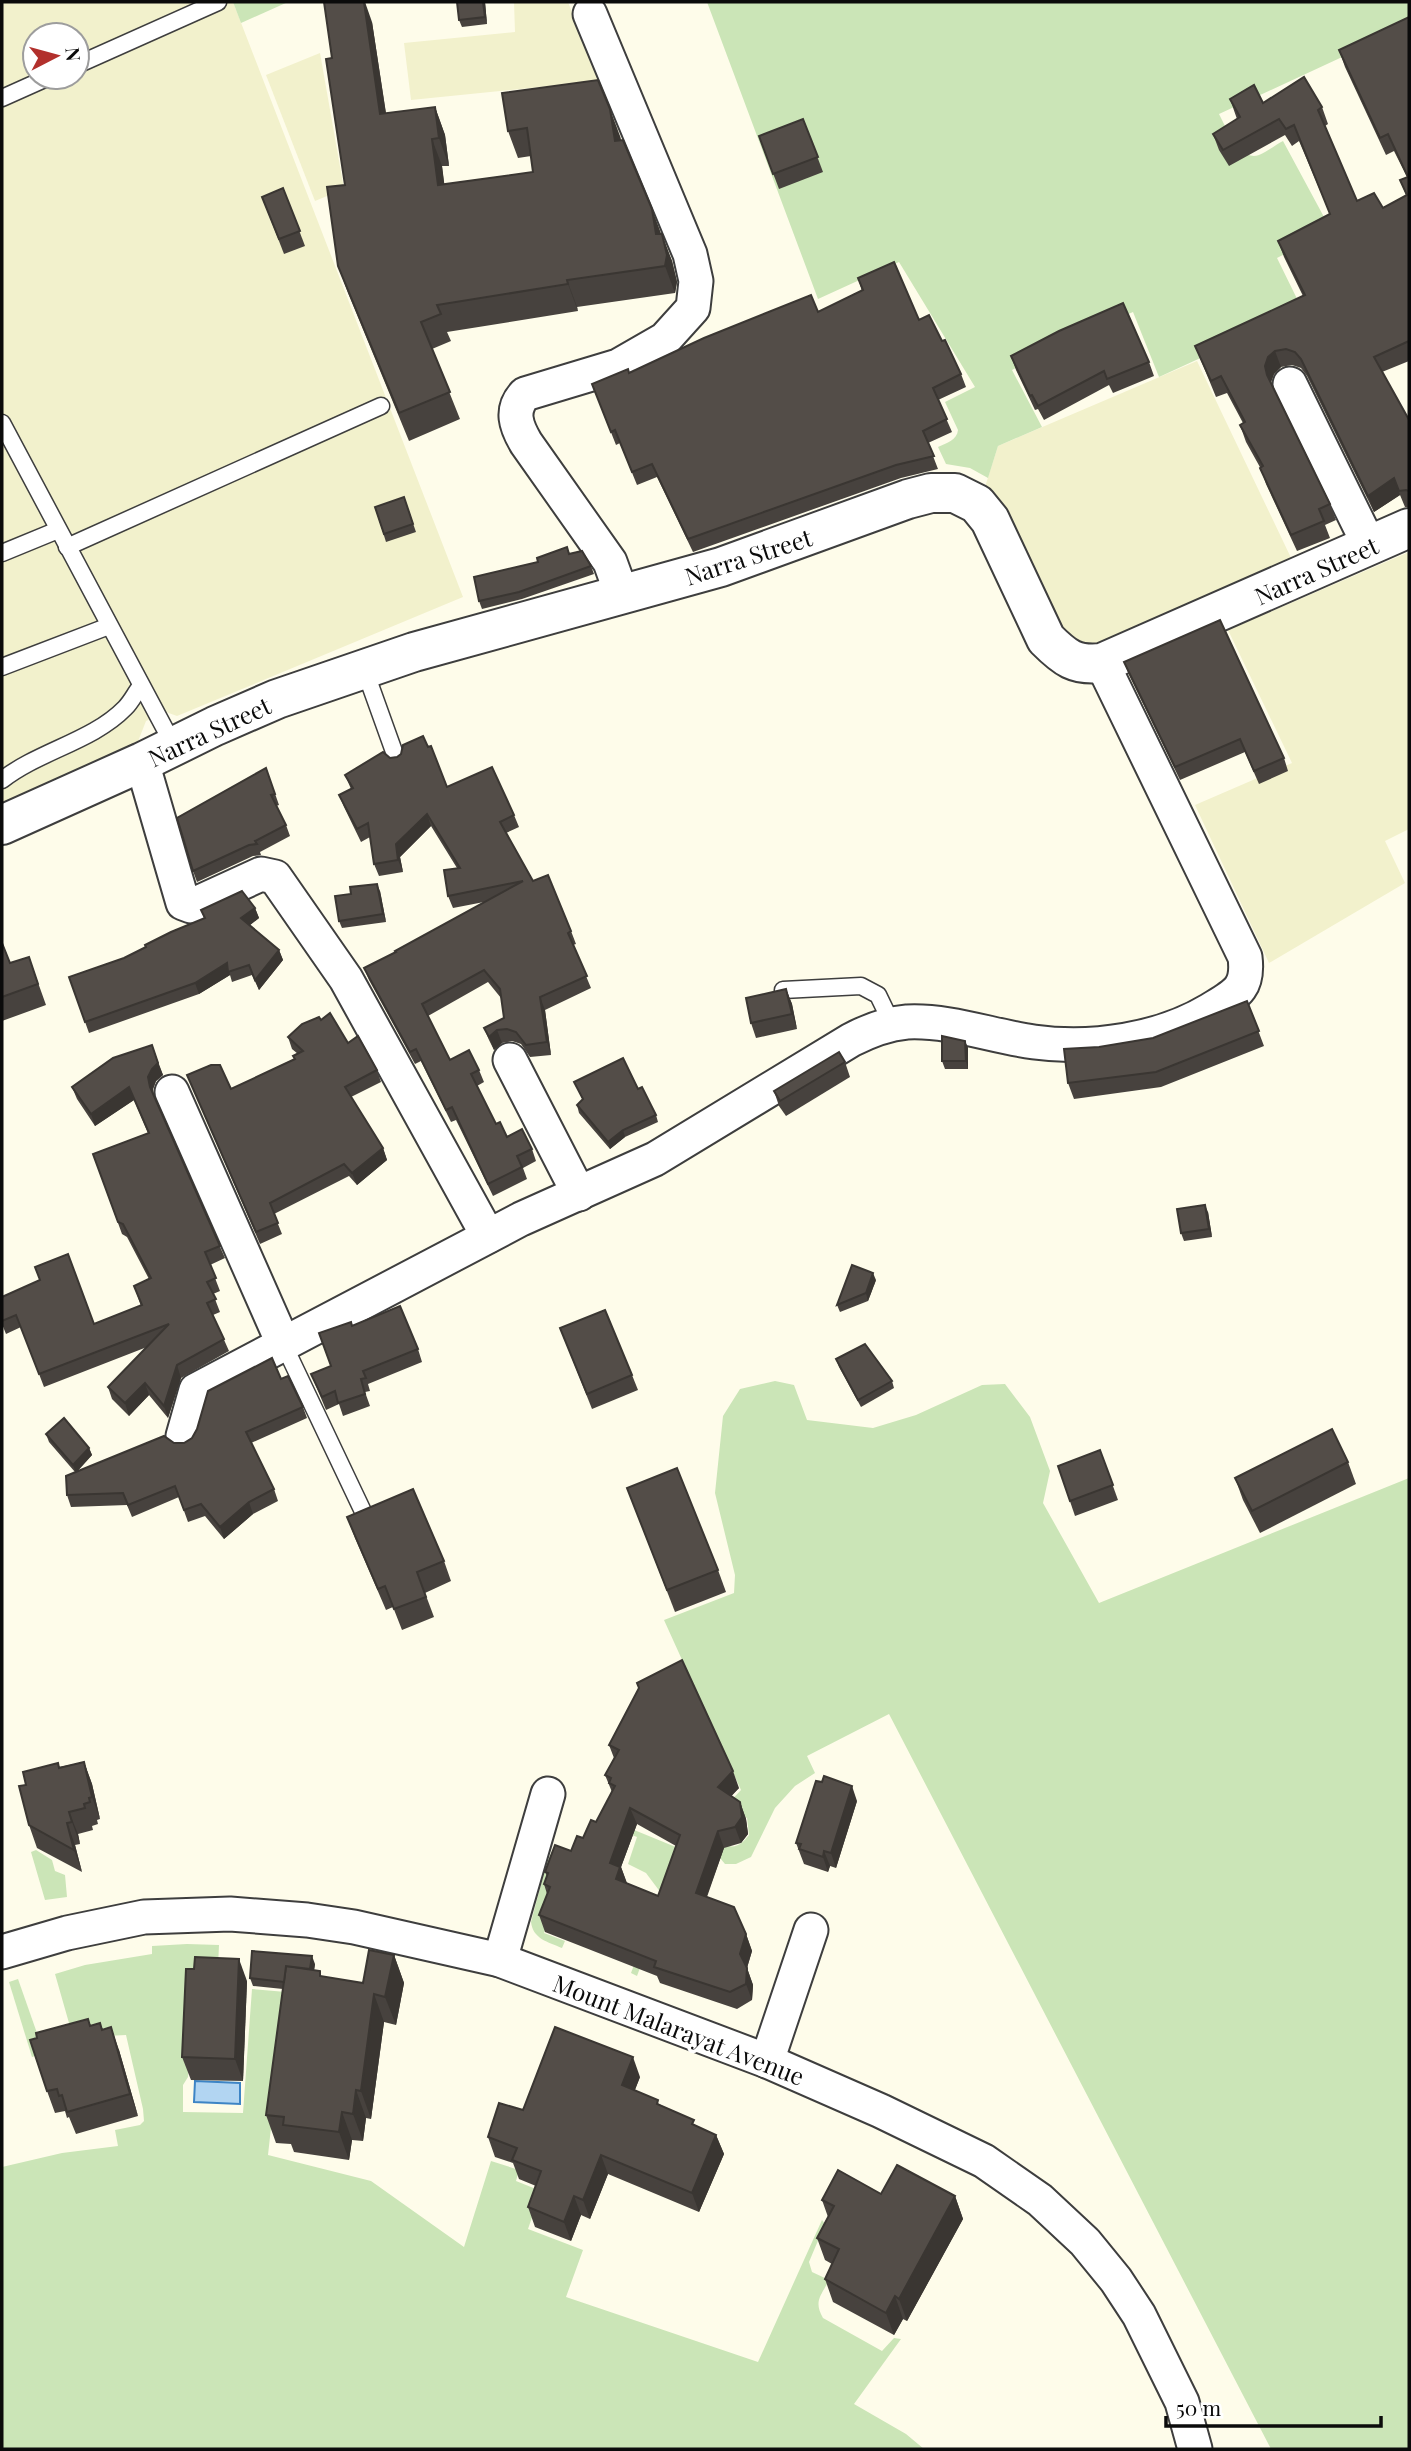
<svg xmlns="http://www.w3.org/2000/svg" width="1411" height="2451" font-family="'Playfair Display',serif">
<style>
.farmland{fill:#f2f1cc;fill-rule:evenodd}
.green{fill:#cbe5b7}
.water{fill:#b2d5f2;stroke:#3d84c5;stroke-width:2}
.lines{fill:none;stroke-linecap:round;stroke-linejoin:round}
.service-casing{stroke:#3e3e3e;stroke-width:19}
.minor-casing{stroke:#3e3e3e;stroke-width:37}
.tertiary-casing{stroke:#3e3e3e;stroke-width:42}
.service{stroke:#fff;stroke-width:16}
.minor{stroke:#fff;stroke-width:33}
.tertiary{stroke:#fff;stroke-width:38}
.wall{fill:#47423e;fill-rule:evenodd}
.shaded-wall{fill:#3a3632}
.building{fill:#534d48;stroke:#3a3632;stroke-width:2;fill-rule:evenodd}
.labels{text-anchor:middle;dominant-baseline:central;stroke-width:7;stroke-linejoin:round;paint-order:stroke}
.street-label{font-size:24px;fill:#0b0b0b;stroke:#fff}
</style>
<rect width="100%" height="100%" fill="#fefcea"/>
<g class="farmland">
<path d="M2 2H233L463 597 177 716 166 712 146 721 137 744 2 805ZM35 35H77V77H35Z"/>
<path d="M514 2H568L599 81 411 100 404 43 515 32Z"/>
<path d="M320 53 344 189 315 201 266 75Z"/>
<path d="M1197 361 1293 562 1094 648 1074 641 1064 629 1014 526 1001 505 985 487 998 446Z"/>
<path d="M1409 552V829L1385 841 1405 883 1269 963 1195 805 1292 763 1228 630Z"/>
</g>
<g class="green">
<path d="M233 2H288L241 23Z"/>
<path d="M707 2H1409V26L1219 114C1226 127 1239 162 1259 155 1267 152 1275 145 1283 141L1331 230 1277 258 1303 311 1159 377 1133 312 1070 339 1012 370 1042 427 998 446 988 478 970 468 946 464 938 447C947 443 957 440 958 430L945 402 975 387 899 262 818 299Z"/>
<path d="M775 1381 794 1385 807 1420 873 1428 916 1415 982 1385 1005 1384 1030 1417 1050 1471 1043 1503 1099 1603 1409 1478V2449H1271L889 1714 807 1756 815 1773 795 1786 775 1808 751 1857 736 1864H725L720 1858 723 1844C735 1850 742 1844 749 1835L747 1818 737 1812 721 1811 741 1790 664 1620 734 1593 735 1575 715 1493 723 1416 740 1389Z"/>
<path d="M600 1816 683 1850 637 1976 631 1973 661 1893 646 1873 628 1864 637 1837 614 1828Z"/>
<path d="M554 1847 565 1848 561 1855 554 1903 544 1933 565 1941 562 1948C548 1942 533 1939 531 1922L547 1862Z"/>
<path d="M36 1850 52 1860 55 1871 65 1875 67 1897 45 1900 31 1852Z"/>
<path d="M187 1944 219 1945 218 1967 193 1968 188 2077 183 2085V2112L243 2113 252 1989 286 1992 268 2155 371 2181 464 2247 491 2161 519 2170 516 2181 541 2191 528 2229 583 2250 566 2297 758 2362 822 2220 825 2224 809 2262 812 2272 827 2279 828 2282C820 2297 814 2302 823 2318L882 2351 894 2338 901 2339 854 2404 906 2434 924 2449H2V2167L62 2153 118 2146 115 2130 140 2125 144 2121 143 2109 126 2035 106 2036 75 2044 55 1974 85 1965 152 1954V1946Z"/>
<path d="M18 1979 44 2053 32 2057 9 1982Z"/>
</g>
<path class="water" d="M195 2081 240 2083V2104L194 2102Z"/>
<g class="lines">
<g class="service-casing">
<g id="service">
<path d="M77 65 218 2"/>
<path d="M2 98 49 77"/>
<path d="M2 423 174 746"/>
<path d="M67 547 381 406"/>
<path d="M2 553 58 530"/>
<path d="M2 667 109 626"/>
<path d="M364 668 397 760"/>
<path d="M2 780C39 751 93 741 125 708 132 701 135 693 141 686"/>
<path d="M783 990 861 986 878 995 892 1024"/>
<path d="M283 1343 368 1522"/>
</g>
</g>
<g class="minor-casing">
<g id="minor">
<path d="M590 14 690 254 696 281 693 308 665 339 618 366 525 394C510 410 516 426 526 443L610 562 622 595"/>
<path d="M1290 384 1370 547"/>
<path d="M142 762 183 903 191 906 261 874 275 877 346 979 488 1236"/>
<path d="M510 1060 579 1194"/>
<path d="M172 1092 283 1343"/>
<path d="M183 1436 196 1390 521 1219 655 1159 851 1040C870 1030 886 1024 907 1022 951 1020 991 1036 1034 1042 1092 1050 1160 1040 1210 1010 1236 994 1249 989 1245 957L1102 663"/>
<path d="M2 1952 67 1933 144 1917 230 1914 307 1920 354 1927 500 1960 767 2061 881 2111 984 2161 1040 2200 1085 2242 1116 2280 1139 2315 1182 2402 1195 2449"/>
<path d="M500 1960 548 1794"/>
<path d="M767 2061 811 1930"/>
</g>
</g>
<g class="tertiary-casing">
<path id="tertiary" d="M2 825 142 762 215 726 277 699 414 652 721 567 908 499 931 493H955L977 504 990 520 1046 639C1065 658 1075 666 1102 663L1409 528"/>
</g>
<use href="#service" class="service"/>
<use href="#minor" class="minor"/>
<use href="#tertiary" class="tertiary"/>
</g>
<g class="wall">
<path d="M457 2H485L487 24 462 27 459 20Z"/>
<path d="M1409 17V361L1382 372 1408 418 1409 417V507H1405L1400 495 1374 512 1307 376 1301 368 1292 365 1281 367 1274 374 1271 382V386L1330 504 1336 520 1325 525 1330 538 1297 551 1266 484 1261 469 1246 442 1240 425 1243 423 1227 393 1216 397 1195 346 1303 296 1284 257 1278 241 1330 214 1299 141 1292 146 1285 135 1229 166 1219 150 1213 134 1237 119 1230 99 1322 107 1328 124 1325 126 1357 201 1383 208 1406 195 1400 180 1407 177 1394 151 1386 155 1345 67 1339 50Z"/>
<path d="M372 22 386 113 435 107 445 135 449 166H442L444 184 533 172 531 156 518 158 508 131 502 93 620 136 621 140 672 261 677 282 675 293 577 307 578 311 447 332 451 341 432 349 460 419 409 441 348 293 338 266 345 185 332 58Z"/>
<path d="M803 119 823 172 779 189 759 136Z"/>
<path d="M283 188 305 246 284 254 262 197Z"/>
<path d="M858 278 919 320 942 341 961 374 966 387 938 400 952 432 928 443 938 469 901 478 693 552 657 477 637 485 620 443 616 445 592 384 818 312 862 291Z"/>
<path d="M1011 356 1149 362 1154 376 1113 393 1109 385 1044 420 1038 409 1035 410 1016 370Z"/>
<path d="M404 497 416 532 386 542 375 507Z"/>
<path d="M569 554 591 566 594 574 522 599 482 609 479 601Z"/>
<path d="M1124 662 1284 758 1288 771 1259 784 1245 752 1180 780 1129 675Z"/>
<path d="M390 758 447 787 514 815 519 827 506 833 533 881 571 931 576 944 573 945 591 988 545 1010 551 1055 530 1057 521 1044 512 1041 502 1043 494 1050 489 1040 484 1028 504 1018 501 998 488 982 428 1016 450 1060 479 1070 484 1082 477 1086 496 1124 507 1137 532 1149 536 1161 523 1168 527 1179 493 1196 456 1120 451 1122 421 1061 415 1064 369 980 364 968 396 952 484 902 453 908 448 896 457 868 431 826 400 857 403 872 379 876 374 864 370 837 361 842 344 807 339 795 351 789 345 775Z"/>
<path d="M266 768 279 805 276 806 286 825 290 836 260 852 261 855 253 856 197 882 193 871Z"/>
<path d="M380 891 386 922 342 928 339 921 351 894Z"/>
<path d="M255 908 259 918 250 925 279 950 283 960 259 990 252 975 232 982 230 975 199 994 89 1033 69 977 124 958 204 918 201 910Z"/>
<path d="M2 943 10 963 36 977 46 1005 2 1021Z"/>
<path d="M786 989 792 1004 797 1029 756 1038 751 1023Z"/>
<path d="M1247 1001 1264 1046 1161 1087 1074 1099 1068 1083 1099 1047 1153 1038Z"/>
<path d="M288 1037 348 1043 377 1070 381 1082 351 1097 383 1148 387 1160 357 1185 349 1176 274 1214 282 1234 260 1244 187 1075 231 1089 294 1059 298 1054 292 1049Z"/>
<path d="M965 1041 968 1048V1069H945L942 1061Z"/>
<path d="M152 1045 163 1075 156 1081 153 1089 154 1097 225 1258 210 1265 220 1291 213 1294 220 1312 213 1315 229 1351 181 1378 168 1418 149 1395 129 1416 112 1399 108 1387 147 1347 44 1387 21 1327 6 1334 2 1324V1297L94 1324 141 1306 134 1286 149 1279 127 1237 122 1234 93 1154 148 1133 134 1100 95 1126 77 1099 72 1087Z"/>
<path d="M845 1062 850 1077 786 1116 779 1106 774 1091Z"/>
<path d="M574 1082 638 1089 656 1115 658 1122 625 1137 610 1149 579 1113 577 1105 583 1100Z"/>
<path d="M1208 1212 1212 1237 1184 1241 1181 1233Z"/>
<path d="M876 1280 868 1301 840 1312 837 1305Z"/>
<path d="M352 1326 418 1349 422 1362 368 1384 370 1391 365 1392 370 1406 343 1416 339 1404 326 1410 311 1374 331 1366Z"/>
<path d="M560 1328 632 1375 638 1390 592 1409Z"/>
<path d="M836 1359 892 1381 894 1388 861 1407 839 1367Z"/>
<path d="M281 1379 303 1407 307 1418 251 1443 274 1489 278 1501 253 1514 224 1539 205 1516 188 1522 179 1497 132 1517 127 1505 71 1507 67 1495 75 1472 49 1442 46 1434 89 1448 92 1455 77 1471 174 1443H184Z"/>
<path d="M1100 1450 1118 1500 1075 1516 1058 1466Z"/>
<path d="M1348 1462 1356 1484 1260 1533 1243 1500 1235 1478Z"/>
<path d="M627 1488 718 1570 726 1592 675 1612Z"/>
<path d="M347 1517 444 1561 451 1581 425 1593 434 1617 402 1630 393 1607 386 1610 355 1538Z"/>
<path d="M609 1745 739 1788 731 1796 740 1802 746 1819 748 1834 741 1843 724 1848 707 1897 746 1934 752 1951 747 1968 753 1985 752 2000 737 2009 660 1983 657 1976 545 1932 539 1915 547 1894 544 1884 547 1876 545 1872 571 1851 583 1838 596 1822 612 1792 605 1775 614 1758ZM637 1824 676 1846 658 1896 627 1884 621 1867Z"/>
<path d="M84 1762 92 1784 100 1819 97 1820 98 1824 92 1826 93 1830 78 1834 80 1844 75 1845 82 1872 37 1848 29 1825 26 1785 59 1767Z"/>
<path d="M857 1801 836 1868 830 1866 828 1872 804 1864 796 1843Z"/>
<path d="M394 1955 404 1983 396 2025 384 2022 371 2119 366 2118 363 2141 352 2140 349 2160 294 2152 291 2144 276 2143 266 2115 283 1989 253 1986 250 1978 315 1964 314 1970 323 1977 363 1983Z"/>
<path d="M247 1981 243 2081 191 2080 182 2057Z"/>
<path d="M91 2026 103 2030 119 2050 138 2116 76 2134 69 2117 67 2118 65 2111 55 2113 47 2091Z"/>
<path d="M640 2077 635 2090 697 2126 716 2135 724 2154 699 2212 608 2174 590 2219 581 2215 571 2241 535 2227 528 2207 536 2186 519 2179 513 2163 495 2157 488 2137 523 2110Z"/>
<path d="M881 2194 955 2196 963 2219 907 2321 903 2319 894 2335 833 2302 825 2279 832 2264 825 2260 817 2238 828 2217 822 2200Z"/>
</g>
<g class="shaded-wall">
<path d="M364 2H365L372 22 390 141 380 114Z"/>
<path d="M483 2H485L487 24 485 17Z"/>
<path d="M435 107 445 135 449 166 439 138Z"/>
<path d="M610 109 620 136 625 168 615 141Z"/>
<path d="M432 139 442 166 448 212 438 185Z"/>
<path d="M652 209 662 236 656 234Z"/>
<path d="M662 234 672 261 677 282 675 293 665 266Z"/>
<path d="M567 280 577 307 578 311 568 284Z"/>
<path d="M1275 351 1281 367 1274 374 1271 382 1272 392 1267 375 1265 366 1268 357Z"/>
<path d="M1394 478 1400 495 1374 512 1368 496Z"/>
<path d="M427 814 431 826 400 857 403 872 398 860 396 844Z"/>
<path d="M377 884 380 891 386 922 383 914Z"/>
<path d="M255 908 259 918 245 929 241 918Z"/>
<path d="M279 950 283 960 259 990 255 980Z"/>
<path d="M227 963 230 975 199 994 195 983Z"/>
<path d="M786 989 792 1004 797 1029 792 1014Z"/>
<path d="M540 997 545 1010 551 1055 547 1042Z"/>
<path d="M497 1030 502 1043 494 1050 489 1037Z"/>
<path d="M965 1041 968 1048V1069L966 1061Z"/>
<path d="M158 1063 163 1075 156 1081 153 1089 154 1100 150 1087 148 1077 152 1069Z"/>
<path d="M129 1087 134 1100 95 1126 91 1114Z"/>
<path d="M623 1130 625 1137 610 1149 608 1142Z"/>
<path d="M383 1148 387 1160 357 1185 352 1173Z"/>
<path d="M1205 1205 1208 1212 1212 1237 1209 1229Z"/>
<path d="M873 1273 876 1280 868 1301 866 1293Z"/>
<path d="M177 1365 181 1378 168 1418 164 1406Z"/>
<path d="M145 1383 149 1395 129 1416 125 1403Z"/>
<path d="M89 1448 92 1455 76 1473 73 1465Z"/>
<path d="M249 1502 253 1514 224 1539 220 1527Z"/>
<path d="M84 1762 92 1784 100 1819 92 1797Z"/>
<path d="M733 1771 739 1788 724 1804 718 1787Z"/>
<path d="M852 1786 857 1801 836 1868 831 1853Z"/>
<path d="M740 1802 746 1819 748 1834 741 1843 735 1827Z"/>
<path d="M630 1808 637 1824 621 1867 627 1883 622 1896 610 1863Z"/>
<path d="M69 1812 78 1834 80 1844 72 1822Z"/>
<path d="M67 1823 75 1845 82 1872 74 1850Z"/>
<path d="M718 1831 724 1848 702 1909 696 1893Z"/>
<path d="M824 1851 830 1866 828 1872 823 1857Z"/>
<path d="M746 1934 752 1951 746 1971 740 1954Z"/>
<path d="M394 1955 404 1983 396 2025 385 1997Z"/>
<path d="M312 1956 315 1964 311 1991 308 1984Z"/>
<path d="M239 1959 247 1981 243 2081 235 2059Z"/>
<path d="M747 1968 753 1985 752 2000 746 1984Z"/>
<path d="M374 1994 384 2022 371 2119 361 2091Z"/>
<path d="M111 2027 119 2050 138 2116 130 2094Z"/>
<path d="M633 2057 640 2077 629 2104 622 2085Z"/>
<path d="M356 2090 366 2118 363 2141 353 2114Z"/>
<path d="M342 2112 352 2140 349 2160 339 2132Z"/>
<path d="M716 2135 724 2154 699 2212 692 2193Z"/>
<path d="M601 2155 608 2174 590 2219 583 2200Z"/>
<path d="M574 2196 581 2215 571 2241 564 2222Z"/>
<path d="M955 2196 963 2219 907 2321 899 2299Z"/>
<path d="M895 2296 903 2319 894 2335 886 2313Z"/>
</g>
<g class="building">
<path d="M324 2H364L380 114 435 107 439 138 432 139 438 185 533 172 527 128 508 131 502 93 598 80 610 109 615 141 623 140 652 209 656 234H662L667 255 665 266 567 280 568 284 437 305 441 314 421 322 450 392 399 413 338 266 327 187 345 185 326 59 332 58Z"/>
<path d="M457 2H483L485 17 459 20Z"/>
<path d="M1409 17V341L1374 357 1408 418 1409 417V491L1406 490 1399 491 1394 478 1368 496 1301 359 1295 352 1286 349 1275 351 1268 357 1265 366 1267 375 1330 504 1319 509 1324 521 1291 535 1260 468 1263 466 1240 425 1245 422 1221 376 1211 381 1195 346 1305 295 1278 241 1330 214 1294 125 1286 129 1279 119 1223 150 1213 134 1240 117 1230 99 1254 85 1263 103 1304 77 1322 107 1318 110 1357 201 1374 193 1383 208 1407 195 1400 180 1408 177 1388 134 1380 138 1339 50Z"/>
<path d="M803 119 818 157 773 174 759 136Z"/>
<path d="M283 188 300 231 279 239 262 197Z"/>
<path d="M894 262 919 320 929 315 942 341 945 340 961 374 933 388 947 419 923 431 934 456 896 465 688 539 652 464 632 472 615 430 611 432 592 384 628 369 629 373 704 338 811 295 818 312 863 290 858 278Z"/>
<path d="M1123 303 1149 362 1107 379 1104 371 1038 406 1032 395 1030 396 1011 356 1059 331Z"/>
<path d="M404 497 413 524 384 534 375 507Z"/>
<path d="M567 547 569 554 582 551 591 566 519 592 479 601 474 577 538 562 537 558Z"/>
<path d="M1220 620 1284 758 1254 771 1240 739 1175 767 1124 662Z"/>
<path d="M423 736 428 747 431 746 447 787 492 767 514 815 500 822 533 881 548 875 571 931 568 933 587 976 540 997 547 1042 526 1045 516 1032 507 1029 497 1030 489 1037 484 1028 504 1018 500 989 484 970 422 1004 450 1060 469 1050 479 1070 471 1074 496 1124 500 1122 507 1137 522 1129 532 1149 517 1156 522 1167 488 1184 452 1107 446 1110 416 1049 410 1052 364 968 396 952 395 951 523 881 448 896 444 870 460 868 427 814 396 844 398 860 374 864 368 823 357 829 339 795 353 788 345 775 383 752 390 758 397 757 401 754 403 745Z"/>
<path d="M266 768 275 794 271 795 286 825 255 841 257 844 249 845 193 871 177 818Z"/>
<path d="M377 884 383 914 339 921 335 896 351 894 350 887Z"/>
<path d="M242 891 255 908 241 918 279 950 255 980 249 965 228 972 227 963 195 983 85 1022 69 977 124 958 146 947 145 945 171 932 205 918 201 910Z"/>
<path d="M2 943 10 963 29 957 38 984 2 997Z"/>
<path d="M786 989 792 1014 751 1023 746 998Z"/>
<path d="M1247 1001 1259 1031 1156 1072 1068 1083 1064 1049 1099 1047 1153 1038Z"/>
<path d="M330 1013 348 1043 358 1036 377 1070 345 1087 383 1148 352 1173 344 1164 270 1203 278 1223 256 1232 187 1075 211 1065H220L231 1089 295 1059 293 1056 303 1051 288 1037 302 1024 319 1017 321 1020Z"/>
<path d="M942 1036 965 1041 966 1061H942Z"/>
<path d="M152 1045 158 1063 152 1069 148 1077 150 1087 220 1246 205 1252 216 1278 207 1282 216 1299 207 1303 224 1339 177 1365 164 1406 145 1383 125 1403 108 1387 169 1324 39 1374 16 1315 2 1321V1297L40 1280 35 1267 68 1254 94 1324 142 1305 134 1286 151 1278 123 1224 118 1222 93 1154 149 1133 129 1087 91 1114 72 1087 113 1058Z"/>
<path d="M839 1052 845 1062 780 1101 774 1091Z"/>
<path d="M623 1058 638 1089 642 1087 656 1115 623 1130 608 1142 577 1105 583 1099 574 1082Z"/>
<path d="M1205 1205 1209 1229 1181 1233 1177 1209Z"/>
<path d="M852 1265 873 1273 866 1293 837 1305Z"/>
<path d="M400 1306 418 1349 363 1371 366 1378 361 1379 365 1394 338 1403 335 1391 322 1397 311 1374 331 1366 319 1333 351 1322 352 1326Z"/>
<path d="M605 1310 632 1375 587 1394 560 1328Z"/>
<path d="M865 1344 892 1381 858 1400 836 1359Z"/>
<path d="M272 1358 281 1379 288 1376 303 1407 246 1432 274 1489 249 1502 220 1527 201 1504 184 1510 175 1486 128 1505 123 1493 67 1495 66 1476 164 1436 174 1443H184L192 1438 197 1429 208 1391Z"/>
<path d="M64 1418 89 1448 73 1465 46 1434Z"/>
<path d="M1332 1429 1348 1462 1252 1511 1235 1478Z"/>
<path d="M1100 1450 1113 1485 1070 1501 1058 1466Z"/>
<path d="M677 1468 718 1570 667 1590 627 1488Z"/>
<path d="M413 1489 444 1561 417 1572 426 1597 394 1609 385 1586 378 1589 347 1517Z"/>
<path d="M682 1660 733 1771 718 1787 740 1802 742 1817 735 1827 718 1831 696 1893 734 1907 746 1934 740 1954 747 1968 746 1984 730 1992 654 1967 656 1961 539 1915 550 1887 544 1884 548 1873 545 1872 555 1845 571 1851 577 1836 583 1838 591 1820 596 1822 615 1786 609 1783 611 1778 605 1775 619 1750 609 1745 639 1688 637 1683ZM630 1808 680 1835 658 1896 616 1879 620 1867 610 1863Z"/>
<path d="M84 1762 92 1797 89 1798 90 1802 84 1804 85 1808 69 1812 72 1822 67 1823 74 1850 29 1825 19 1786 26 1785 23 1772 58 1763 59 1768Z"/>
<path d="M824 1776 852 1786 831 1853 824 1851 823 1857 799 1849 801 1844 796 1843 816 1781 822 1782Z"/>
<path d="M369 1950 394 1955 385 1997 374 1994 361 2091 356 2090 353 2114 342 2112 339 2132 283 2125 284 2117 266 2115 286 1966 320 1971V1976L363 1983Z"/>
<path d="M252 1951 312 1956 310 1969 286 1966 284 1982 250 1978Z"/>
<path d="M195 1957 239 1959 235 2059 182 2057 186 1969H194Z"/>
<path d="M88 2019 90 2026 100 2023 102 2030 111 2027 130 2094 67 2112 62 2095 59 2096 57 2089 47 2091 30 2040 37 2038 36 2033Z"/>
<path d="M555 2027 633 2057 622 2085 658 2100 657 2104 694 2120 692 2124 716 2135 692 2193 601 2155 583 2200 574 2196 564 2222 528 2207 541 2171 512 2160 517 2148 488 2137 499 2103 523 2110Z"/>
<path d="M897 2165 955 2196 899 2299 895 2296 886 2313 825 2279 839 2249 817 2238 834 2206 822 2200 838 2170 881 2194Z"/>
</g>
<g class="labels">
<g class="street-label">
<text transform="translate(748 556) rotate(-18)">Narra Street</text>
<text transform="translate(1316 570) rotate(-24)">Narra Street</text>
<text transform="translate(209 731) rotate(-25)">Narra Street</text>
<text transform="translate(679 2029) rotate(21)">Mount Malarayat Avenue</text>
</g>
</g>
<rect width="1411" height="2451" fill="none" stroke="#0b0b0b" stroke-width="7"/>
<g transform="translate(56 56) rotate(84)"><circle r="33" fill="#ffffff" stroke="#9d9d9d" stroke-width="2"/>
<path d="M0-5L12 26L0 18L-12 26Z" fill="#b2302c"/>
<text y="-10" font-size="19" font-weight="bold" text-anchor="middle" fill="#0b0b0b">N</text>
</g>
<path d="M1166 2416v10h215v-10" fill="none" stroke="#0b0b0b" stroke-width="3.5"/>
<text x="1176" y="2416" font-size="21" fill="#0b0b0b" stroke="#ffffff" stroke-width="5" paint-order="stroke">50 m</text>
</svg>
